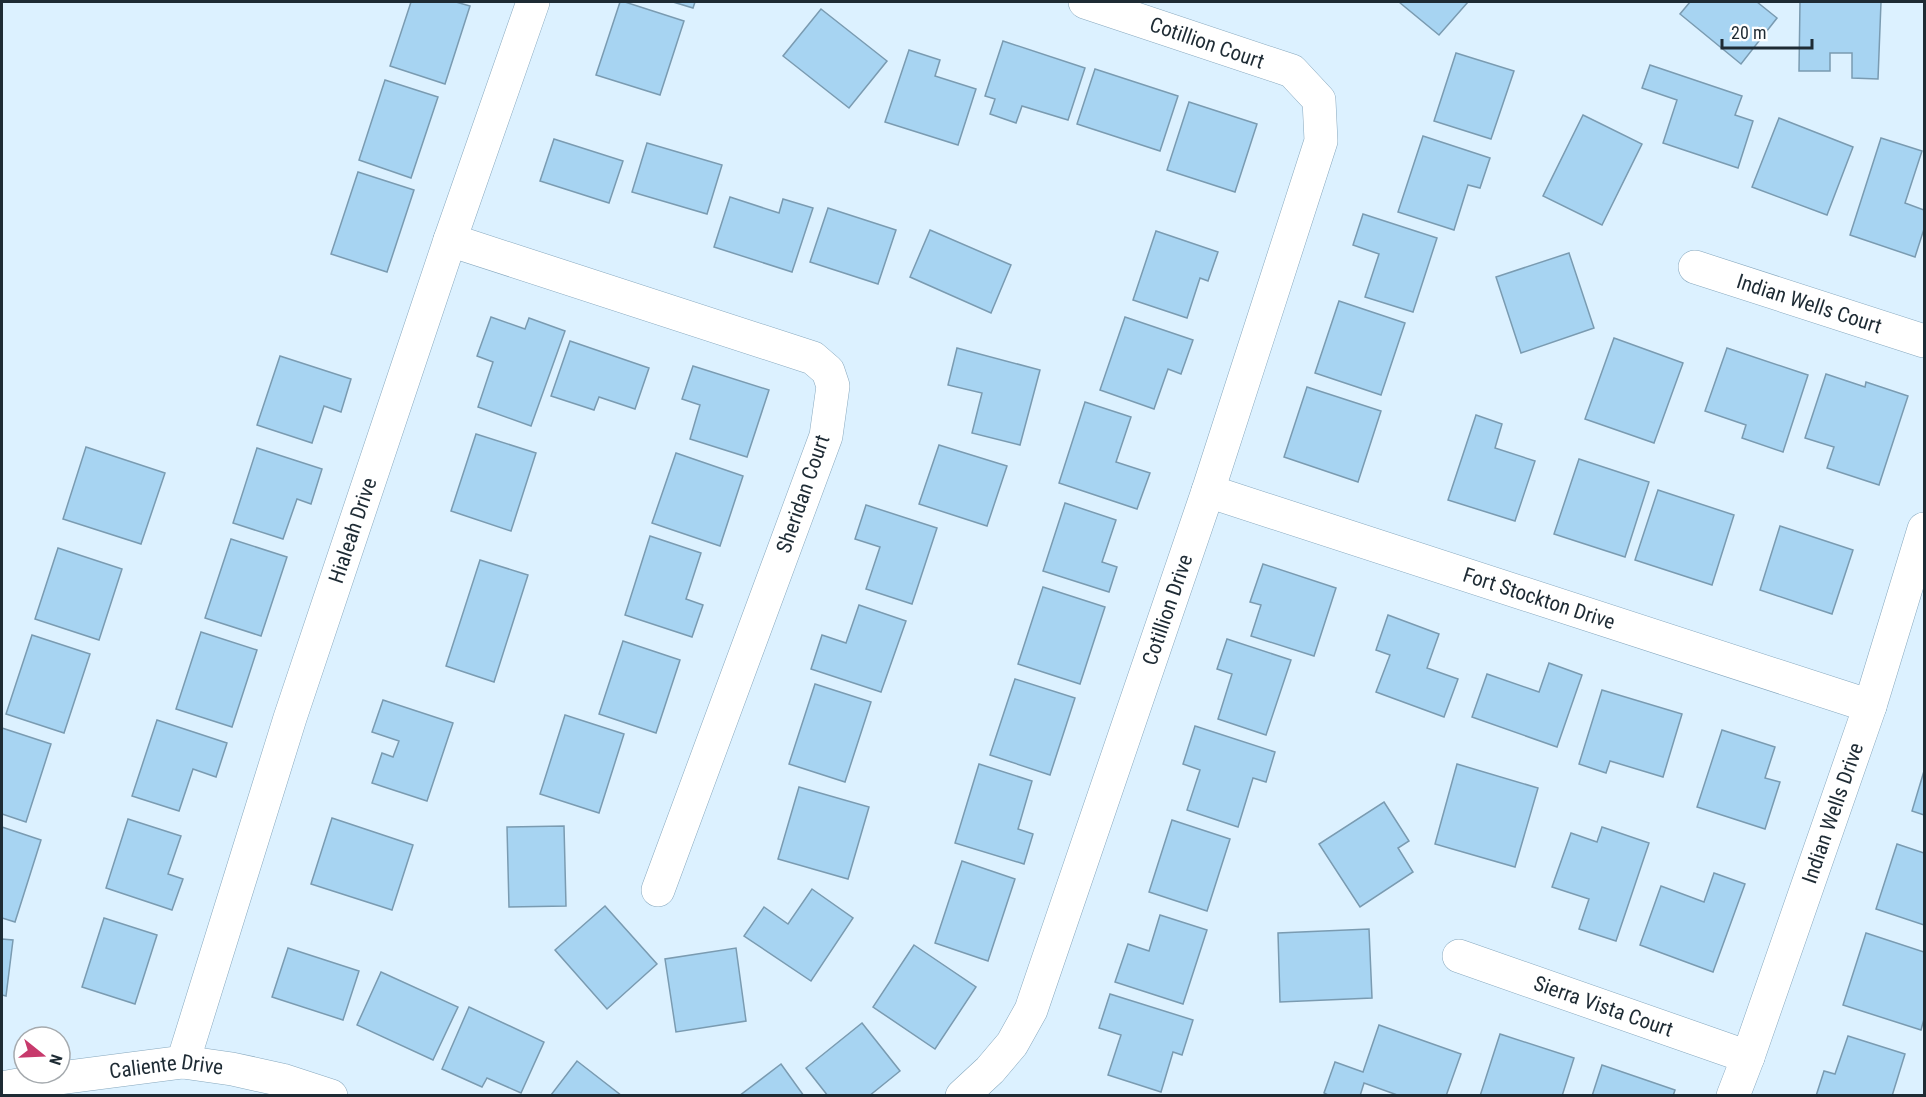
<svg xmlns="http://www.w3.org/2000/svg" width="1926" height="1097" font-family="'Roboto Condensed',sans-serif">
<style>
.building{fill:#a7d4f2;stroke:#7a9bb1;stroke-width:1.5}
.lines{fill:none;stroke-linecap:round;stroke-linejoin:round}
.minor-casing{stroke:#87a8be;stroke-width:34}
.minor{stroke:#fff;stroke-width:33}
.labels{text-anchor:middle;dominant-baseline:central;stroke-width:5;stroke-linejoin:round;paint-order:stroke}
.street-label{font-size:21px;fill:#1e2b34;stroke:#fff}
</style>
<rect width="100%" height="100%" fill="#dcf1ff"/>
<g class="building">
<path d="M411 2H456L470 6 445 84 390 66Z"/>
<path d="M620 2H625L684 21 660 95 596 75Z"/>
<path d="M673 2H695L693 8Z"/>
<path d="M1399 2H1468L1439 35Z"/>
<path d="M1690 2H1757L1777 18 1741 64 1680 14Z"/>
<path d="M1800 2H1881L1878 79 1852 78V53H1830V71H1799Z"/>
<path d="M821 9 887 61 849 108 783 56Z"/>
<path d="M1003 41 1085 68 1068 120 1022 106 1016 123 990 114 995 99 985 96Z"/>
<path d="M909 50 940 60 935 76 976 89 958 145 885 122Z"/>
<path d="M1456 53 1514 71 1491 139 1434 121Z"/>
<path d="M1650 65 1742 96 1735 115 1753 121 1738 168 1663 143 1677 100 1642 88Z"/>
<path d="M1095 69 1178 96 1160 151 1077 124Z"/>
<path d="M385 80 438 97 411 178 359 160Z"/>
<path d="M1189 102 1257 124 1235 192 1167 170Z"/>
<path d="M1583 115 1642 144 1602 225 1543 196Z"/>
<path d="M1779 118 1853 147 1827 215 1752 187Z"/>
<path d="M1423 136 1490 158 1480 188 1468 185 1454 230 1398 212Z"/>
<path d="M1881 138 1922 151 1905 203 1924 210V229L1915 257 1850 235Z"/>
<path d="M554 139 623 161 609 203 540 181Z"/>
<path d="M647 143 722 165 707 214 632 192Z"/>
<path d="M358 172 414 190 387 272 331 254Z"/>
<path d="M730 197 779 213 783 199 813 208 792 272 714 247Z"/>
<path d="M828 208 896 230 878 284 810 262Z"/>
<path d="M1363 214 1437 238 1413 312 1365 297 1379 254 1353 245Z"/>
<path d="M930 230 1011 265 991 313 910 277Z"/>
<path d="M1156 231 1218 252 1208 281 1200 278 1187 318 1133 300Z"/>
<path d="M1569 253 1594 328 1521 353 1496 277Z"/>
<path d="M1339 301 1405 323 1381 395 1315 373Z"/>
<path d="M491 317 525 329 529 318 565 331 531 426 478 407 493 362 477 356Z"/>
<path d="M1125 317 1193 340 1181 374 1168 369 1154 409 1100 390Z"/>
<path d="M1614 338 1683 363 1654 443 1585 419Z"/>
<path d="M570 341 649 368 635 409 599 397 594 410 551 396Z"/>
<path d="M957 348 1040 370 1020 445 972 433 982 393 948 385Z"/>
<path d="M1727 348 1808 375 1783 452 1742 438 1746 425 1705 411Z"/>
<path d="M280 356 351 379 341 412 324 406 312 443 257 425Z"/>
<path d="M693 366 769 390 747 457 690 439 700 405 682 399Z"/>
<path d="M1826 374 1865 387 1866 382 1908 396 1879 485 1827 468 1834 447 1805 438Z"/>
<path d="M1307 387 1381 411 1358 482 1284 457Z"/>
<path d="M1085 402 1131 417 1116 462 1150 473 1137 509 1059 483Z"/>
<path d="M1476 415 1502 424 1495 448 1535 461 1515 521 1448 500Z"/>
<path d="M476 434 536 453 511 531 451 511Z"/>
<path d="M939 445 1007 466 987 526 919 504Z"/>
<path d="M86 447 165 473 141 544 63 519Z"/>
<path d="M257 448 322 469 311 504 297 499 283 539 233 523Z"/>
<path d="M676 453 743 476 720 546 652 523Z"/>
<path d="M1579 459 1649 482 1625 557 1554 534Z"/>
<path d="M1658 490 1734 515 1712 585 1635 560Z"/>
<path d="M1065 503 1116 520 1102 562 1117 567 1109 592 1043 571Z"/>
<path d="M866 505 937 528 912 604 866 589 880 547 855 539Z"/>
<path d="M1780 526 1853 550 1832 614 1760 590Z"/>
<path d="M650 536 701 553 686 599 703 605 692 637 625 615Z"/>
<path d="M231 539 287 557 261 636 205 618Z"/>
<path d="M58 548 122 569 99 640 35 619Z"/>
<path d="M480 560 528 575 494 682 446 666Z"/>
<path d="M1263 564 1336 588 1314 656 1251 636 1261 605 1250 602Z"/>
<path d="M1043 587 1105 607 1080 684 1018 664Z"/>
<path d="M859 605 906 621 881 692 811 669 822 635 846 643Z"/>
<path d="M1388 615 1439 634 1427 668 1458 679 1444 717 1376 692 1390 655 1376 650Z"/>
<path d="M201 632 257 650 232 727 176 709Z"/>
<path d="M32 635 90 654 64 733 6 714Z"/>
<path d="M1227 639 1291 660 1266 735 1218 719 1232 674 1217 669Z"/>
<path d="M623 641 680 660 656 733 599 714Z"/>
<path d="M1549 663 1582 675 1557 747 1472 717 1487 674 1539 692Z"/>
<path d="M1015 679 1075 698 1050 775 990 755Z"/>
<path d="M815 684 871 702 845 782 789 764Z"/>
<path d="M1602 690 1682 714 1663 777 1610 761 1606 773 1579 764Z"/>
<path d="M383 700 453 723 427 801 372 783 382 753 393 757 399 741 372 732Z"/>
<path d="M565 715 624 734 599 813 540 794Z"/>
<path d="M157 720 227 743 216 777 193 769 179 811 132 796Z"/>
<path d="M1195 726 1275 752 1266 782 1253 778 1238 827 1187 810 1200 770 1183 764Z"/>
<path d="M2 728 51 744 26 822 2 814Z"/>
<path d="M1722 730 1775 747 1765 778 1780 782 1765 829 1697 807Z"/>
<path d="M979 764 1032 781 1018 829 1033 834 1024 864 955 843Z"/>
<path d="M1457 764 1538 788 1515 867 1435 844Z"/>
<path d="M1924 771V815L1912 811Z"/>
<path d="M799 787 869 807 848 879 778 859Z"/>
<path d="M1384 802 1409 841 1398 848 1413 872 1360 907 1319 844Z"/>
<path d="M332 818 413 845 392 910 311 884Z"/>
<path d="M128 819 181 836 168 874 183 879 172 910 106 888Z"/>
<path d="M1172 820 1230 839 1207 911 1149 892Z"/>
<path d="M564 826 566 906 509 907 507 827Z"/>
<path d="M2 827 41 840 15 922 2 918Z"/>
<path d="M1602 827 1649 843 1616 941 1579 929 1589 899 1552 887 1571 833 1597 842Z"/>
<path d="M1897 844 1924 853V925L1876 909Z"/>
<path d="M962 861 1015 879 988 961 935 943Z"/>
<path d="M1714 873 1745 884 1713 972 1640 945 1661 886 1704 902Z"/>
<path d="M812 889 853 918 811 981 744 936 764 907 788 924Z"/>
<path d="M605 906 657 964 607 1009 555 950Z"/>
<path d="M1160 915 1207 930 1183 1004 1115 982 1128 944 1149 951Z"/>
<path d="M104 918 157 935 135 1004 82 987Z"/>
<path d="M1369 929 1372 998 1280 1002 1278 933Z"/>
<path d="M1866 933 1924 952V1019L1921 1030 1843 1005Z"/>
<path d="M2 939 13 940 6 996 2 995Z"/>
<path d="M914 945 976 987 935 1049 873 1007Z"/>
<path d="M288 948 359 971 343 1020 272 997Z"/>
<path d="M736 948 746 1021 676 1032 665 959Z"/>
<path d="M381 972 458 1007 433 1060 357 1025Z"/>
<path d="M1110 994 1193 1020 1182 1055 1173 1052 1161 1092 1108 1075 1121 1035 1099 1028Z"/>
<path d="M469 1007 544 1042 521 1093 487 1078 482 1087 442 1069Z"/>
<path d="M862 1023 900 1071 869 1096H828L806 1068Z"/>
<path d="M1379 1025 1461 1054 1446 1096H1400L1364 1083 1360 1096H1330L1324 1093 1335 1062 1363 1072Z"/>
<path d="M1500 1034 1574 1058 1562 1096H1480Z"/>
<path d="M1848 1036 1905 1054 1892 1096H1816L1824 1071 1835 1074Z"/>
<path d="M577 1061 622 1096 551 1095Z"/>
<path d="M781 1064 804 1096H739Z"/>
<path d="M1602 1065 1675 1090 1673 1096H1592Z"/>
</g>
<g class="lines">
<g class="minor-casing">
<g id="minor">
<path d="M450 240 813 358 828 371 833 386 826 436 658 890"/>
<path id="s1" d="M1695 267 1924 341"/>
<path id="s2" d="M1208 491 1870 706"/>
<path id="s3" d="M1459 956 1748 1057"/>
<path id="s4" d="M183 1062 290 718 450 240 533 2"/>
<path id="s5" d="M2 1088 52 1079 183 1062 232 1069 282 1080 331 1096"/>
<path id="s6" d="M962 1096 990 1070 1012 1044 1031 1010 1208 491 1321 141 1319 100 1292 71 1085 2"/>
<path id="s7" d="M1733 1096 1748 1057 1870 706 1924 529"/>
</g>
</g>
<use href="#minor" class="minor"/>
</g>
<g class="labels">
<g class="street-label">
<text transform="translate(1207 43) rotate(19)">Cotillion Court</text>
<text stroke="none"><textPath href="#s1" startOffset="120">Indian Wells Court</textPath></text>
<text transform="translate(803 494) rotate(-71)">Sheridan Court</text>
<text stroke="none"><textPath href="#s4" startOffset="558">Hialeah Drive</textPath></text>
<text stroke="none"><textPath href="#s2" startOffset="348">Fort Stockton Drive</textPath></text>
<text stroke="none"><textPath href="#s6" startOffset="534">Cotillion Drive</textPath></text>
<text stroke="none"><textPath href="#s7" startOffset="300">Indian Wells Drive</textPath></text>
<text stroke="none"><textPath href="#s3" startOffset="153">Sierra Vista Court</textPath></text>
<text stroke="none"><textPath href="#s5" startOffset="166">Caliente Drive</textPath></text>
</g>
</g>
<rect width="1926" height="1097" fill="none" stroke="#1e2b34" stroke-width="6"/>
<g transform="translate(42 1055) rotate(108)"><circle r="28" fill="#ffffff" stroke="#a5aaae" stroke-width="1.5"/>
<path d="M0-4.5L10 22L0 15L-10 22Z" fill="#c73a6c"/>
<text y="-9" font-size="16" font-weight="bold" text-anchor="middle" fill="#1e2b34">N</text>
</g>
<path d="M1722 39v9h90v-9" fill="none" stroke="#1e2b34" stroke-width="3"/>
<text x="1731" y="39" font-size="18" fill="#1e2b34" stroke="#ffffff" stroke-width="4.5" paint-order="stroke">20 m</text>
</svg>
